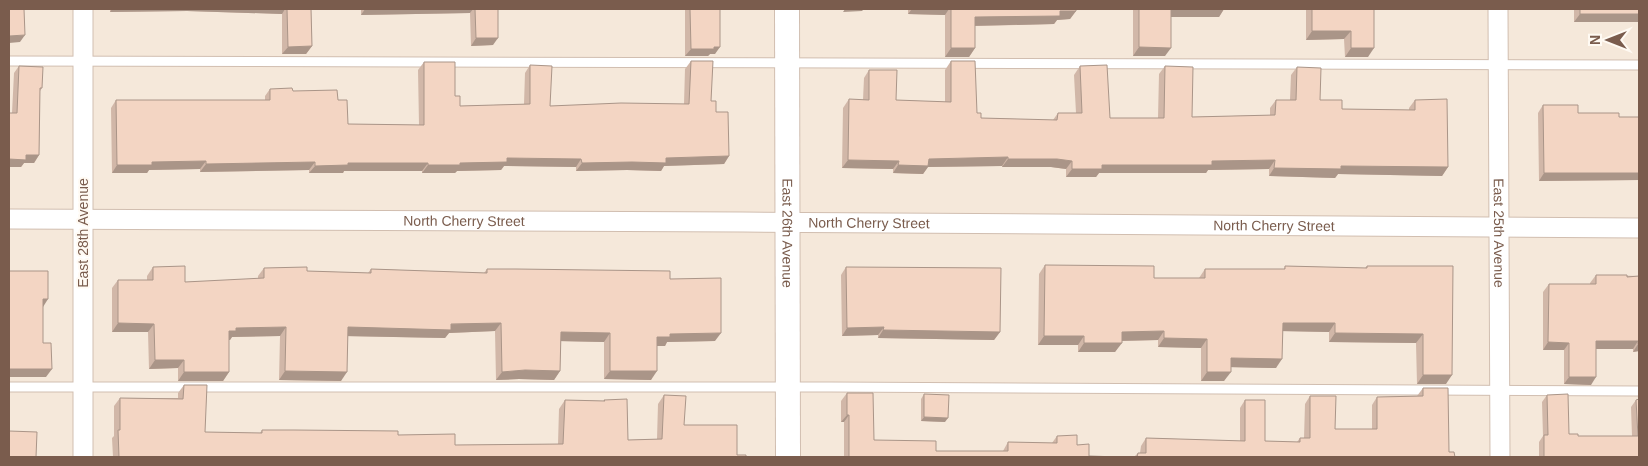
<svg xmlns="http://www.w3.org/2000/svg" width="1648" height="466" font-family="Helvetica,sans-serif">
<style>
.residential{fill:#f5e8da}
.lines{fill:none;stroke-linecap:round;stroke-linejoin:round}
.service-casing{stroke:#d1beb0;stroke-width:11}
.minor-casing{stroke:#d1beb0;stroke-width:21}
.tertiary-casing{stroke:#d1beb0;stroke-width:26}
.service{stroke:#fff;stroke-width:9}
.minor{stroke:#fff;stroke-width:19}
.tertiary{stroke:#fff;stroke-width:24}
.wall{fill:#d1b7a8}
.shaded-wall{fill:#aa9588}
.building{fill:#f3d5c3;stroke:#aa9588}
.labels{text-anchor:middle;dominant-baseline:central;stroke-width:4;stroke-linejoin:round;paint-order:stroke}
.street-label{font-size:14px;fill:#7a5c4d;stroke:#fffaf3}
</style>
<rect width="100%" height="100%" fill="#fdf6ec"/>
<rect class="residential" x="9" y="9" width="1630" height="448"/>
<g class="lines">
<g class="service-casing">
<g id="service">
<path d="M9 61 1639 65"/>
<path d="M9 387H831L1639 391"/>
</g>
</g>
<g class="minor-casing">
<g id="minor">
<path d="M83 9V457"/>
<path id="s1" d="M1498 9 1500 457"/>
<path id="s2" d="M9 219 743 222 1639 228"/>
</g>
</g>
<g class="tertiary-casing">
<g id="tertiary">
<path id="s3" d="M787 9 788 457"/>
</g>
</g>
<use href="#service" class="service"/>
<use href="#minor" class="minor"/>
<use href="#tertiary" class="tertiary"/>
</g>
<g class="wall">
<path d="M110 9H311L312 46 306 54H282V14L187 11 110 12Z"/>
<path d="M361 9H498L493 45 471 46 470 13 361 15Z"/>
<path d="M685 9H720L715 54H710L708 56H685Z"/>
<path d="M908 9H1076V11L1070 19 1057 20 1054 24 975 26V48L969 57H945V15L908 14Z"/>
<path d="M1133 9H1224L1219 17H1171L1165 56H1133Z"/>
<path d="M1306 9H1374L1368 57H1345L1344 39 1306 40Z"/>
<path d="M1535 9H1639V22H1574V10Z"/>
<path d="M691 61 711 101 716 112 729 156 724 164 664 166 661 171 627 170 576 171V167L504 166 501 170 457 171 455 173H422V171H344L343 173H309V170L200 172V169L149 170 147 173H112L111 108 116 100H265V96L270 89 293 91 338 100 348 124 419 125 418 70 424 62 455 96 460 106 524 104 525 73 530 65 550 106 684 104 685 69Z"/>
<path d="M951 61 977 113 981 118 1053 120 1058 113H1076L1074 75 1080 66 1110 118H1158L1159 74 1165 66 1192 117 1270 115V108L1276 100H1290L1291 75 1297 67 1320 100 1342 109 1409 110V108L1415 100 1448 167 1442 176 1338 174 1335 178 1269 176V169L1208 170 1206 173H1099L1096 177H1066V169L1051 167H1002V166L928 167 923 174 893 173V169L842 168 843 108 849 99 863 100 864 78 869 70 896 100 945 102V70Z"/>
<path d="M19 66 42 88 40 91 39 155 34 163H24L21 167 12 113 14 73Z"/>
<path d="M1543 105 1578 113 1619 117H1639V180L1539 181 1538 113Z"/>
<path d="M1045 265 1154 278H1199L1205 269H1284L1285 266 1365 268 1367 266H1453L1446 384H1417L1416 343 1329 342V332L1283 331 1276 368 1231 367 1224 381H1201V348L1158 347V340L1122 341 1115 352H1078V345H1038L1039 274Z"/>
<path d="M153 267 185 282 258 279V276L264 268 307 271 368 273 371 269 484 273 487 269 670 279 715 341 667 342 665 346H657L651 380 604 379V342L561 341 560 371 554 380 519 379 496 380 495 331 449 333 445 338 348 336 341 381 279 380 280 336 232 337 230 340H229V372L223 381H178V368L149 369 148 332H112V288L118 280H147V276Z"/>
<path d="M846 267 1000 332 994 340 878 338V335L842 336 841 275Z"/>
<path d="M1596 275 1639 276V351L1633 352V349H1596L1591 385 1564 384V350H1543V292L1549 284H1590V283Z"/>
<path d="M184 385 205 432 260 433 262 430 398 435 455 445 558 444 559 409 565 400 603 401 604 400 628 440 657 439 658 404 664 395 684 425 737 455 746 457H113L112 438 114 436V406L120 398H178V393Z"/>
<path d="M1423 388 1449 452 1455 457H1134L1138 453H1140L1141 446 1146 438 1240 441V408L1245 400 1265 441 1297 442 1300 438H1304L1305 404 1310 396 1335 429H1372V405L1377 397 1417 396Z"/>
<path d="M847 393 874 440 936 451H1003L1008 442 1052 443 1057 436 1077 445 1089 456 1119 457H844V422H841V401Z"/>
<path d="M924 394 945 422 921 421V399Z"/>
<path d="M1547 395 1569 434 1578 436H1632L1631 407 1636 400 1639 457H1539V442L1543 436 1542 402Z"/>
</g>
<g class="shaded-wall">
<path d="M112 9H285L282 14 187 11 110 12Z"/>
<path d="M365 9H473L470 13 361 15Z"/>
<path d="M845 9H864L862 11 843 12Z"/>
<path d="M912 9H949L945 15 908 14Z"/>
<path d="M1171 9H1224L1219 17H1165Z"/>
<path d="M1535 9H1575L1574 10Z"/>
<path d="M1060 11H1076L1070 19 1057 20 1054 24 969 26 975 17Z"/>
<path d="M1580 14H1639V22H1574Z"/>
<path d="M1312 31H1351L1344 39 1306 40Z"/>
<path d="M25 35 20 42 9 43V36Z"/>
<path d="M476 38H498L493 45 471 46Z"/>
<path d="M312 46 306 54H282L288 47Z"/>
<path d="M714 47H720L715 54H710L708 56H685L691 49Z"/>
<path d="M1139 47 1171 48 1165 56H1133Z"/>
<path d="M951 48H975L969 57H945Z"/>
<path d="M1351 48H1374L1368 57H1345Z"/>
<path d="M26 155H39L34 163H24L21 167H9V159Z"/>
<path d="M729 156 724 164 664 166 661 171 627 170 576 171 582 163 666 158Z"/>
<path d="M1008 157 1002 166 928 167 923 174 893 173 898 165 929 159Z"/>
<path d="M507 158 581 159 576 167 504 166 501 170 457 171 455 173H422L428 165Z"/>
<path d="M1008 159H1057L1072 161 1066 169 1051 167H1002Z"/>
<path d="M848 160 899 161 893 169 842 168Z"/>
<path d="M1275 160 1269 169 1208 170 1206 173H1099L1096 177H1066L1072 169 1102 165 1212 161Z"/>
<path d="M206 161 200 169 149 170 147 173H112L117 165 152 162Z"/>
<path d="M315 162 309 170 200 172 206 164Z"/>
<path d="M348 163H428L422 171H344L343 173H309L315 166Z"/>
<path d="M1341 166 1448 167 1442 176 1338 174 1335 178 1269 176 1274 168Z"/>
<path d="M1544 173H1639V180L1539 181Z"/>
<path d="M43 299H48L43 307Z"/>
<path d="M118 323 154 324 148 332H112Z"/>
<path d="M501 323 495 331 449 333 445 338 342 336 348 327Z"/>
<path d="M1283 323H1335L1329 332 1277 331Z"/>
<path d="M286 327 280 336 232 337 230 340H223L229 331 236 328Z"/>
<path d="M884 327 878 335 842 336 847 328Z"/>
<path d="M883 330 1000 332 994 340 878 338Z"/>
<path d="M1164 331 1158 340 1116 341 1122 332Z"/>
<path d="M561 332 610 333 604 342 555 341Z"/>
<path d="M721 333 715 341 667 342 665 346H651L657 337 670 334Z"/>
<path d="M1335 333 1423 334 1416 343 1329 342Z"/>
<path d="M1044 336H1084L1078 345H1038Z"/>
<path d="M1164 338 1207 339 1201 348 1158 347Z"/>
<path d="M1596 341H1638L1633 349H1591Z"/>
<path d="M1548 342 1569 343 1564 350H1543Z"/>
<path d="M1084 343H1122L1115 352H1078Z"/>
<path d="M1638 344H1639V351L1633 352Z"/>
<path d="M1231 358 1282 359 1276 368 1224 367Z"/>
<path d="M155 360H184L178 368 149 369Z"/>
<path d="M9 369H52L46 377H9Z"/>
<path d="M525 370 560 371 554 380 519 379 496 380 502 372Z"/>
<path d="M285 371 347 372 341 381 279 380Z"/>
<path d="M610 371H657L651 380 604 379Z"/>
<path d="M184 372H229L223 381H178Z"/>
<path d="M1207 372H1231L1224 381H1201Z"/>
<path d="M1423 375H1452L1446 384H1417Z"/>
<path d="M1569 377H1596L1591 385 1564 384Z"/>
<path d="M847 415H849L844 422H841Z"/>
<path d="M924 417 948 418 945 422 921 421Z"/>
</g>
<g class="building">
<path d="M9 9H24L25 35 9 36Z"/>
<path d="M287 9H311L312 46 288 47Z"/>
<path d="M475 9H498V38H476Z"/>
<path d="M690 9H720V47H714V49H691Z"/>
<path d="M951 9H1076V11H1060V16L975 17V48H951Z"/>
<path d="M1139 9H1171V48L1139 47Z"/>
<path d="M1312 9H1374V48H1351V31H1312Z"/>
<rect x="1580" y="9" width="59" height="5"/>
<path d="M691 61H713L711 101H716V112H728L729 156 666 158V163L632 162 582 163 581 159 507 158V162L460 163V165H428V163H348V165L315 166V162L206 164V161L152 162V165H117L116 100H270V89L292 88 293 91 337 90 338 100H347L348 124 424 125V62H455V96H460V106L530 104V65L552 66 550 106 621 103 689 104Z"/>
<path d="M951 61H975L977 113H981V118L1057 120 1058 113H1082L1080 66 1107 65 1110 118H1164L1165 66 1193 67 1192 117 1275 115 1276 100H1296L1297 67 1321 68 1320 100H1342V109L1415 110V100L1447 99 1448 167 1341 166V169L1274 168 1275 160 1212 161V165H1102V169H1072V161L1057 159H1008V157L929 159 928 166 898 165 899 161 848 160 849 99 869 100V70H897L896 100 951 102Z"/>
<path d="M19 66 43 67 42 88H40L39 155H26V160L9 159V113H17Z"/>
<path d="M1543 105H1578V113H1619V117H1639V173H1544Z"/>
<path d="M1045 265 1154 266V278H1205V269H1285V266L1367 268V266H1453L1452 375H1423V334L1335 333V323H1283L1282 359 1231 358V372H1207V339L1164 338V331L1122 332V343H1084V336H1044Z"/>
<path d="M185 266V282L264 278V268L307 267V271L371 273V269L487 273V269H516L670 271V279L721 278V333L670 334V337H657V371H610V333L561 332 560 371 525 370 502 372 501 323 451 324V330L348 327 347 372 285 371 286 327 236 328V331H229V372H184V360H155L154 324 118 323V280H153V267Z"/>
<path d="M846 267 1001 268 1000 332 883 330 884 327 847 328Z"/>
<path d="M9 271H48V299H43V343H51L52 369H9Z"/>
<path d="M1596 275H1627V277L1639 276V344H1638V341H1596V377H1569V343L1548 342 1549 284H1596Z"/>
<path d="M184 385H207L205 432 262 433V430H294L398 431V435L455 434V445L563 444 565 400 605 401 604 400 627 399 628 440 662 439 664 395 686 396 684 425H737V455H746V457H119L118 430H120V398L183 399Z"/>
<path d="M1423 388H1448L1449 452H1454L1455 457H1137L1138 453H1146V438L1245 441V400H1265V441L1300 442V438H1310V396H1336L1335 429H1377V397L1423 396Z"/>
<path d="M847 393H873L874 440 936 441V451H1008V442L1057 443V436L1077 435V445L1089 444V456L1119 457H849V415H847Z"/>
<path d="M924 394 949 395 948 418 924 417Z"/>
<path d="M1568 394 1569 434H1578V436H1638L1636 400 1639 399V457H1544V435H1548L1547 395Z"/>
<path d="M9 431 37 432 36 457H9Z"/>
</g>
<g class="labels">
<g class="street-label">
<text stroke="none"><textPath href="#s2" startOffset="455">North Cherry Street</textPath></text>
<text stroke="none"><textPath href="#s2" startOffset="860">North Cherry Street</textPath></text>
<text stroke="none"><textPath href="#s2" startOffset="1265">North Cherry Street</textPath></text>
<text transform="translate(83 233) rotate(-90)">East 28th Avenue</text>
<text stroke="none"><textPath href="#s3" startOffset="224">East 26th Avenue</textPath></text>
<text stroke="none"><textPath href="#s1" startOffset="224">East 25th Avenue</textPath></text>
</g>
</g>
<rect width="1648" height="466" fill="none" stroke="#7a5c4d" stroke-width="20"/>
<g transform="translate(1608 40) rotate(270)" stroke="#fffaf3" stroke-width="4" paint-order="stroke">
<path d="M0-4L9 19L0 12L-9 19Z" fill="#7a5c4d"/>
<text y="-8" font-size="14" font-weight="bold" text-anchor="middle" fill="#7a5c4d">N</text>
</g>
</svg>
